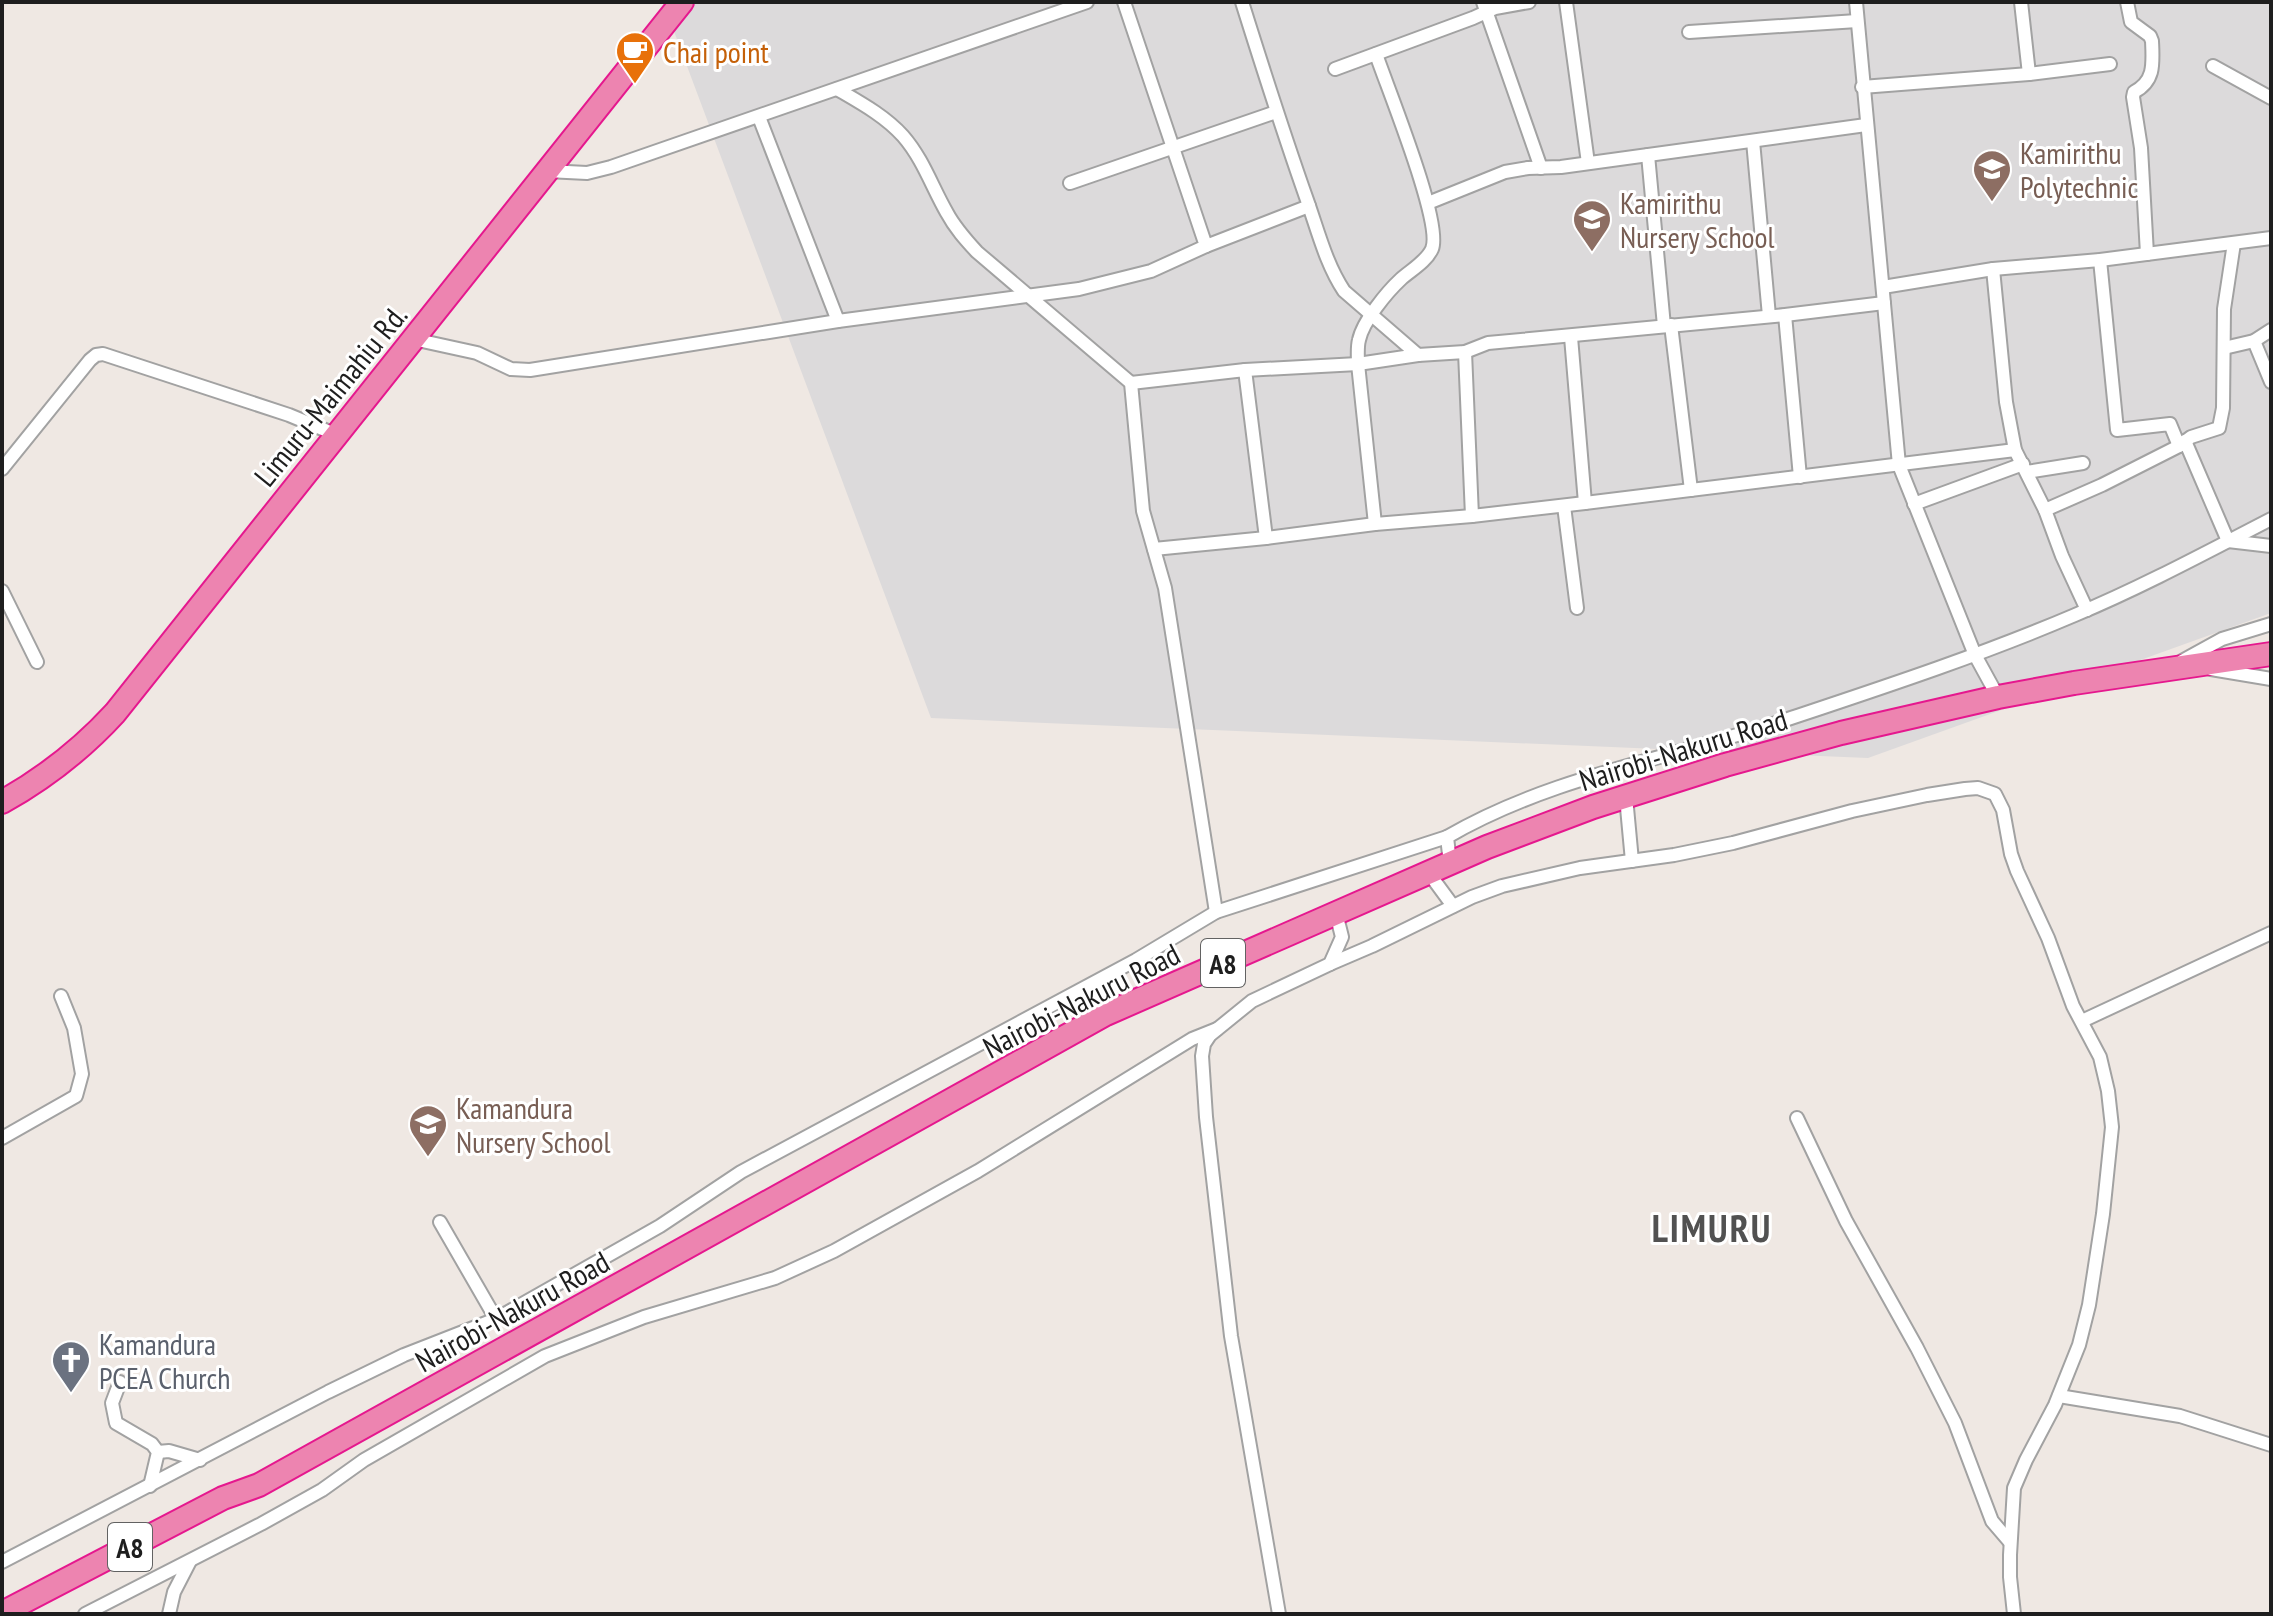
<svg xmlns="http://www.w3.org/2000/svg" width="2273" height="1616" font-family="'PT Sans Narrow',sans-serif">
<style>
.residential{fill:#dcdadb}
.lines{fill:none;stroke-linecap:round;stroke-linejoin:round}
.street-casing{stroke:#a2a2a2;stroke-width:16}
.highway-casing{stroke:#e5188e;stroke-width:26}
.street{stroke:#fff;stroke-width:12}
.highway{stroke:#ed84b0;stroke-width:22}
.labels{text-anchor:middle;dominant-baseline:central;stroke-width:6;stroke-linejoin:round;paint-order:stroke}
.shield{fill:#fff;stroke:#626262;stroke-width:2}
.shield-label{font-size:28px;font-weight:bold;fill:#1e1e1e}
.food-label{font-size:30px;fill:#c56008;stroke:#fff;text-anchor:start}
.education-label{font-size:30px;fill:#785e54;stroke:#fff;text-anchor:start}
.street-label{font-size:30px;fill:#1e1e1e;stroke:#fff}
.worship-label{font-size:30px;fill:#5b616d;stroke:#fff;text-anchor:start}
.district-label{font-size:38px;font-weight:bold;letter-spacing:2px;fill:#515151;stroke:#fff}
</style>
<rect width="100%" height="100%" fill="#efe8e3"/>
<path class="residential" d="M663 2H2271V613L1868 758 931 718Z"/>
<g class="lines">
<g class="street-casing">
<g id="street">
<path d="M1242 2C1263 69 1284 135 1307 200 1318 231 1326 264 1344 291L1418 355"/>
<path d="M1483 2 1541 168"/>
<path d="M1566 2 1588 163"/>
<path d="M1856 2 1899 465 1975 655 1998 697"/>
<path d="M2127 2 2131 22 2150 36 2152 41C2153 64 2155 81 2134 92L2133 97 2141 148 2147 254"/>
<path d="M1689 32 1857 21"/>
<path d="M2213 66 2271 98"/>
<path d="M1335 69 1473 18 1495 8 1529 2"/>
<path d="M2029 74 2110 64"/>
<path d="M1862 87 2029 74 2021 2"/>
<path d="M837 89C861 103 885 116 903 136 923 159 932 187 947 213 955 228 966 240 977 252L1131 383 1143 511 1165 588 1216 912"/>
<path d="M759 117 838 321"/>
<path d="M1753 141 1769 316"/>
<path d="M1648 155 1664 326"/>
<path d="M547 171 587 173 611 167 1087 2"/>
<path d="M1070 183 1276 112"/>
<path d="M1428 203 1505 172 1528 168 1561 167 1866 125"/>
<path d="M1206 246 1309 206"/>
<path d="M2100 260 2117 430 2170 424 2179 446"/>
<path d="M1993 269 2006 402 2015 450 2045 510 2062 556 2087 610"/>
<path d="M1883 287 1993 269 2100 260 2271 238"/>
<path d="M1785 315 1800 477"/>
<path d="M1671 325 1691 490"/>
<path d="M1571 337 1585 503"/>
<path d="M413 339 477 353 511 369 530 370 838 321 1079 289 1151 271 1206 246 1124 2"/>
<path d="M2254 341 2271 382"/>
<path d="M2224 348 2254 341 2271 330"/>
<path d="M1465 352 1472 516"/>
<path d="M1245 370 1266 538"/>
<path d="M1131 383 1245 370 1358 364 1418 355 1465 352 1488 343 1785 315 1884 303"/>
<path d="M2185 441 2228 541 2271 546"/>
<path d="M2 469 90 360 96 355 103 354 289 415 337 435"/>
<path d="M2027 472 2083 463"/>
<path d="M1914 504 2023 464"/>
<path d="M1564 506 1577 608"/>
<path d="M2045 510 2102 485 2179 446 2191 437 2219 428 2223 408 2224 309 2234 243"/>
<path d="M1375 524 1358 364C1358 357 1357 347 1359 340 1363 321 1387 292 1401 279 1411 270 1426 262 1432 249 1443 223 1387 87 1376 54"/>
<path d="M1154 549 1266 538 1375 524 1472 516 1585 503 2015 450"/>
<path d="M2 591 37 662"/>
<path d="M2182 661 2222 639 2271 624"/>
<path d="M2211 669 2271 679"/>
<path d="M1626 797 1632 861"/>
<path d="M1450 863 1447 837C1550 777 1668 759 1779 722 1878 689 1979 656 2075 615 2142 587 2207 552 2271 519"/>
<path d="M1428 872 1453 906"/>
<path d="M1330 964 1372 946 1472 897 1502 886 1580 868 1674 855 1733 843 1852 811 1927 795 1965 789 1978 788 1995 794 2003 810 2011 854 2017 871 2048 938 2073 1006 2100 1057 2108 1091 2112 1127 2103 1214 2089 1305 2079 1345 2055 1405 2026 1460 2014 1488 2010 1555V1577L2014 1614"/>
<path d="M2082 1021 2271 933"/>
<path d="M1797 1118 1846 1221 1917 1348 1955 1423 1992 1521 2010 1542"/>
<path d="M2 1138 76 1096 82 1074 74 1028 61 996"/>
<path d="M440 1222 496 1319"/>
<path d="M120 1382 112 1403 116 1423 152 1444 158 1452 150 1486"/>
<path d="M2059 1396 2180 1416 2271 1445"/>
<path d="M158 1452 169 1451 200 1460"/>
<path d="M2 1562 328 1392 404 1355 496 1319 660 1226 741 1172 1136 960 1216 912 1447 837"/>
<path d="M85 1614 261 1524 322 1490 364 1460 545 1356 644 1317 775 1278 834 1251 978 1171 1192 1039 1217 1029"/>
<path d="M169 1614 174 1592 190 1561"/>
<path d="M1279 1614 1231 1336 1206 1117 1202 1056 1204 1044 1210 1035 1252 1001 1330 964 1342 937 1336 913"/>
</g>
</g>
<g class="highway-casing">
<g id="highway">
<path d="M2 802C45 778 82 749 115 713L682 2"/>
<path d="M2 1613 223 1498 259 1485 1106 1014 1487 847 1593 807 1725 765 1841 733 1998 697 2074 683 2271 654"/>
</g>
</g>
<use href="#street" class="street"/>
<use href="#highway" class="highway"/>
</g>
<defs>
<g id="cafe-pin" transform="scale(2)"><path d="M0 17L-7.5 6A9.5 9.5 0 1 1 7.5 6Z" fill="#e8710a" stroke="#fff"/><path d="M-5.5-4.5H6V0H3Q3 3.5 0 3.5H-2.5Q-5.5 3.5-5.5 0ZM3-3.2v2h1.7v-2ZM-6 4.5H4V6H-6Z" fill="#fff"/></g>
<g id="school-pin" transform="scale(2)"><path d="M0 17L-7.5 6A9.5 9.5 0 1 1 7.5 6Z" fill="#8d6e63" stroke="#fff"/><path d="M0-5L7-2L0 1L-7-2ZM-4 1L0 2.5L4 1V4Q0 6-4 4Z" fill="#fff"/></g>
<g id="church-pin" transform="scale(2)"><path d="M0 17L-7.5 6A9.5 9.5 0 1 1 7.5 6Z" fill="#6b7280" stroke="#fff"/><path d="M-1.2-6h2.4v3.5h3.3v2.4h-3.3V6h-2.4V-.1h-3.3v-2.4h3.3Z" fill="#fff"/></g>
</defs>
<g fill-rule="evenodd">
<use href="#cafe-pin" x="635" y="51"/>
<use href="#school-pin" x="1992" y="169"/>
<use href="#school-pin" x="1592" y="219"/>
<use href="#school-pin" x="428" y="1124"/>
<use href="#church-pin" x="71" y="1360"/>
</g>
<g class="labels">
<g class="shield">
<rect x="1201" y="939" width="44" height="48" rx="6"/>
<rect x="108" y="1523" width="44" height="48" rx="6"/>
</g>
<g class="shield-label">
<text x="1223" y="963">A8</text>
<text x="130" y="1547">A8</text>
</g>
<g class="food-label">
<text x="663" y="51">Chai point</text>
</g>
<g class="education-label">
<text x="2020" y="152">Kamirithu<tspan x="2020" dy="34">Polytechnic</tspan></text>
<text x="1620" y="202">Kamirithu<tspan x="1620" dy="34">Nursery School</tspan></text>
<text x="456" y="1107">Kamandura<tspan x="456" dy="34">Nursery School</tspan></text>
</g>
<g class="street-label">
<text transform="translate(330 395) rotate(-51)">Limuru-Maimahiu Rd.</text>
<text transform="translate(1683 749) rotate(-17)">Nairobi-Nakuru Road</text>
<text transform="translate(1081 1000) rotate(-27)">Nairobi-Nakuru Road</text>
<text transform="translate(512 1311) rotate(-29)">Nairobi-Nakuru Road</text>
</g>
<g class="worship-label">
<text x="99" y="1343">Kamandura<tspan x="99" dy="34">PCEA Church</tspan></text>
</g>
<g class="district-label">
<text x="1712" y="1227">LIMURU</text>
</g>
</g>
<rect width="2273" height="1616" fill="none" stroke="#1e1e1e" stroke-width="8"/>
</svg>
